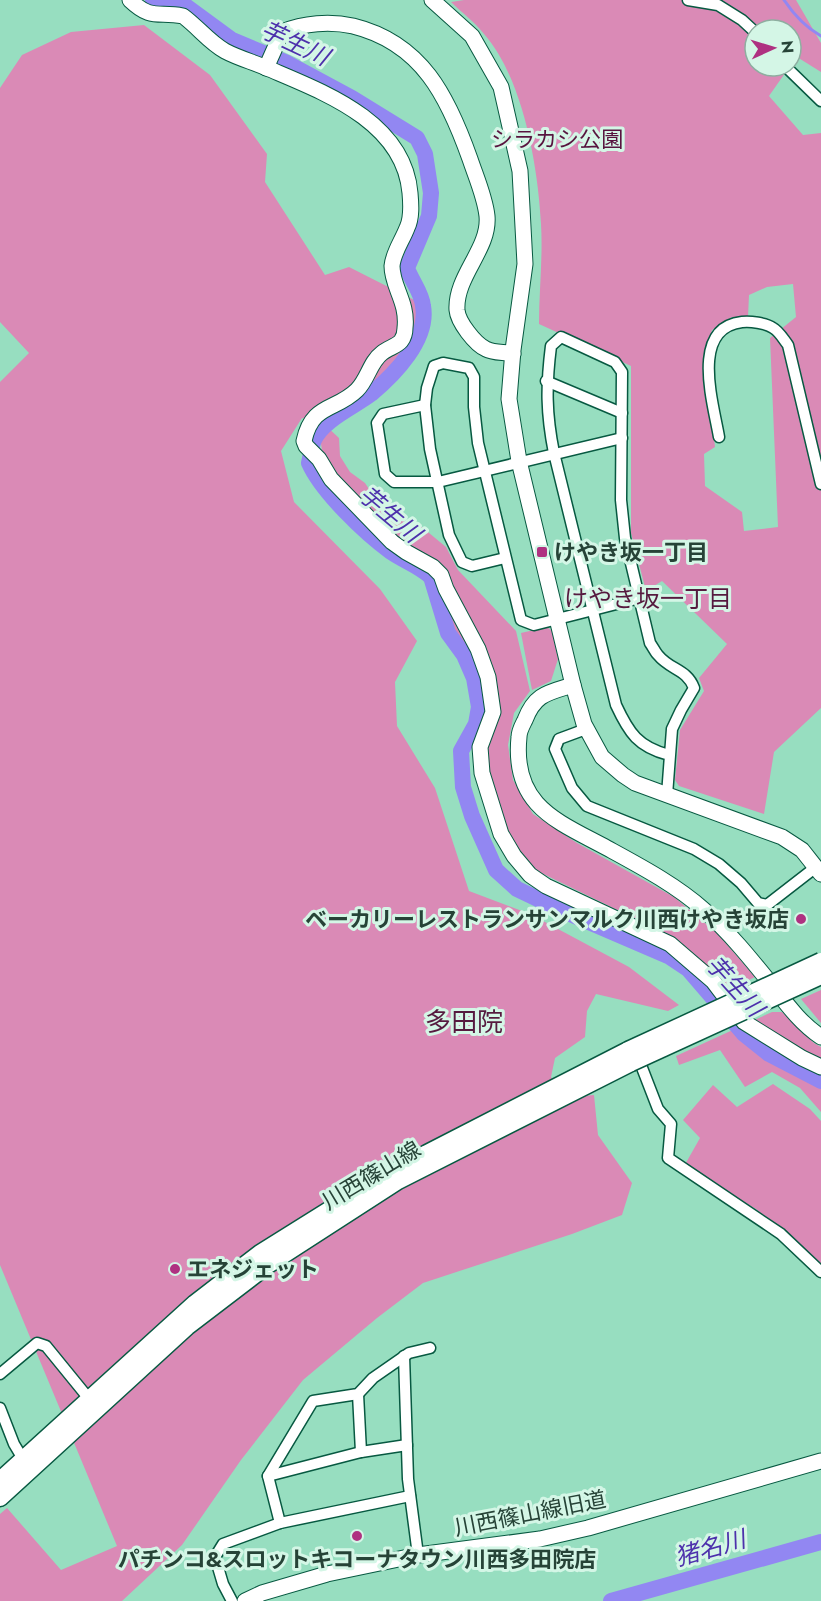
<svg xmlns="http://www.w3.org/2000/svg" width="821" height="1601" font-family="Jost,'Noto Sans JP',sans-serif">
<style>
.green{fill:#da8ab6;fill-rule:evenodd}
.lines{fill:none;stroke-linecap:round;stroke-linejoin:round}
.stream{stroke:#9287f2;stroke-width:3}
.river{stroke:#9287f2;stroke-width:16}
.street-casing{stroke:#075941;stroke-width:13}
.secondary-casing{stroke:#075941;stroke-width:17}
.primary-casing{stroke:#075941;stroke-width:19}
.street{stroke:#fff;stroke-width:10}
.secondary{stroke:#fff;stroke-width:15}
.primary{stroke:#fff;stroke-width:16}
.primary-bridge-casing{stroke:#075941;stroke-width:19;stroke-linecap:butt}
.primary-bridge{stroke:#fff;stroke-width:16}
.poi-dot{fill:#af3181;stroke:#d4f6e6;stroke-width:2}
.labels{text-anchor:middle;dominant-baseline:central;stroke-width:6;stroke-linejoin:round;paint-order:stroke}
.park-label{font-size:22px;fill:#58143f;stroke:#d4f6e6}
.poi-label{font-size:22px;font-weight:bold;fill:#264337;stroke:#d4f6e6;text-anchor:start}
.street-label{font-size:22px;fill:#264337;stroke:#d4f6e6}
.water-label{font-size:24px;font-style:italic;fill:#4d31ac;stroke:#d4f6e6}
.neighbourhood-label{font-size:24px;fill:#561a3f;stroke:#d4f6e6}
.quarter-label{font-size:26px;fill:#561a3f;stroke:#d4f6e6}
</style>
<rect width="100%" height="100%" fill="#97dec0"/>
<g class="green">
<path d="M464 0H796L821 43V72L797 57 791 65V30H755V66H790L769 96 803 135 821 133V708L774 752 764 814 679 786 675 780 680 730 704 691 699 678 727 644 662 581 646 591 631 533V366L539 324C539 291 543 257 541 224 538 166 523 78 484 34 475 22 462 13 451 2ZM793 284 796 317 770 338 778 527 744 531 742 512 705 486 704 454 715 447 705 356 712 330 732 317H748L749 295 767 287Z"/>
<path d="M144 25 210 75 267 154 265 182 325 275 349 267 422 304 401 364 368 390 363 408 324 424 339 438 340 456 350 472 365 483 371 492 372 499 385 512 399 520 417 523 446 547 458 570 516 631 530 691 514 713 508 745 513 780 533 814 577 843 674 897 718 934 755 977 726 991 713 971 669 938 642 922 533 869 512 844 486 773 490 667 471 657 444 612 437 578 383 529 345 489 322 451 320 436 314 421 302 418 281 451 294 502 380 589 417 641 395 682 397 726 435 788 469 891 530 914 629 967 679 1005 668 1011 596 994 587 1011 585 1037 555 1058 551 1077 563 1098 594 1095 598 1135 632 1183 622 1215 572 1234 423 1283 377 1318 303 1380 241 1460 182 1545 122 1601H0V1514L7 1508 61 1570 117 1546 0 1265V382L29 353 0 322V88L22 55 71 32Z"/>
<path d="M547 627 552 631 558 659 551 681 532 690 521 633Z"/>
<path d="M821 990V1023L801 999Z"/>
<path d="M772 1012H782L814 1043 821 1047V1112L800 1088 772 1072 745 1087 720 1050 679 1065 676 1056Z"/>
<path d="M773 1084 810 1109 821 1121V1267L756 1209 683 1168 700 1138 683 1120 713 1085 737 1107Z"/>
</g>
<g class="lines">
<path class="stream" d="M784 0C794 15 805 27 821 36"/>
<g class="river">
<path d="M153 0 161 4H183L232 40 287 63 352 98 417 138 425 154 431 193 429 216 407 268C411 280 422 293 423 306 429 339 395 374 371 394 354 407 323 420 314 440 311 447 311 456 309 463 322 492 365 533 391 552 404 561 419 566 431 577L448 633 464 655 474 678 479 707 476 724 461 751 463 787 472 816 496 870 517 889 563 911 670 957 688 969 744 1034 769 1054 821 1081"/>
<path d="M611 1601 821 1542"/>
</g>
<g class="street-casing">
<g id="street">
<path d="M688 0 718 5 742 20 755 32"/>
<path d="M785 66 821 101"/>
<path d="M546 381 622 413"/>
<path d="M425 405 383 414 377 423 385 474 394 482H438L622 438"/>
<path d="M719 437C713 402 690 328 742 322 750 321 766 323 773 328 779 331 784 340 788 345L821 484"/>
<path d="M505 558 472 566 462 562 449 535 430 449 425 405 427 388 434 366 443 363 469 368 474 377V407L478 443 521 620 534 625 640 598"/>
<path d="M586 729 559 739 555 749 572 788 587 806 694 849 719 864 741 883 758 903 767 905 816 867"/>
<path d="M667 795 672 729 681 710 694 688C687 669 670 670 658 655 655 652 653 647 650 643L625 538 621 500 622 372 615 362 561 337 551 346C546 386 546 413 554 453L616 705C629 733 638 747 669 755"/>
<path d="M639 1060 658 1109 671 1124 668 1158 781 1234 821 1272"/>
<path d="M404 1356 408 1479 418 1555"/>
<path d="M0 1374 37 1343 46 1346 90 1400"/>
<path d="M358 1394 361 1452"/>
<path d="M0 1408 14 1444 23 1459"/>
<path d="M268 1476 361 1452 407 1445"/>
<path d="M280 1523 268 1476 313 1401 358 1394 373 1378 409 1353 430 1348"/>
<path d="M232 1601 223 1584 215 1557 223 1544 280 1523 410 1496"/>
</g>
</g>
<g class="secondary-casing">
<g id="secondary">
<path d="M130 0C152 21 158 11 183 16 198 27 209 42 225 51 238 58 253 62 267 68 323 92 404 121 410 193 411 204 412 218 407 228 402 241 393 253 392 266 392 287 408 302 405 328 405 332 404 337 401 341 397 346 388 348 382 353 370 362 368 379 357 390 336 411 312 403 304 441L306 446 319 459 331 479 392 542 406 552 433 567 441 575 446 589 478 649 488 677 493 712 480 747 482 773 501 834 514 856 530 875 546 886 670 944 713 981 744 1022 802 1058 821 1067"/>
<path d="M432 0 472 36 501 87 520 171 525 264 513 350 509 399 519 461 573 685 584 724 602 757 623 775 635 783 782 837 802 850 821 874"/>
<path d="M266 68 282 32C304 23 330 21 353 26 422 43 448 97 470 159 476 177 485 197 487 216 490 249 455 276 457 310 458 322 475 344 486 349 493 353 505 352 513 354"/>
<path d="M573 685C547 693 535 694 525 720 522 726 519 731 519 737 512 806 557 821 607 848 640 866 676 885 704 910 729 932 750 958 771 984 786 1003 800 1023 821 1037"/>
<path d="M245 1601 262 1593 327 1574 418 1555 540 1539 588 1528 821 1461"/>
</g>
</g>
<g class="primary-casing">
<g id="primary">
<path d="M0 1480 195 1303 260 1253 348 1198 427 1153 628 1050"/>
<path d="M0 1498 187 1327 268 1265 398 1181 631 1063"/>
</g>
</g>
<use href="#street" class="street"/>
<use href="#secondary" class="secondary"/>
<use href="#primary" class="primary"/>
<g class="primary-bridge-casing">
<g id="primary-bridge">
<path d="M628 1050 821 961"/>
<path d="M631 1063 821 976"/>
</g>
</g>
<use href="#primary-bridge" class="primary-bridge"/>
</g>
<g class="poi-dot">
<rect x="536" y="546" width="12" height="12" rx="3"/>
<circle cx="801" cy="919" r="6"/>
<circle cx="175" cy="1269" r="6"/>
<circle cx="357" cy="1536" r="6"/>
</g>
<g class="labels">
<g class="park-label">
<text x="557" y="139">シラカシ公園</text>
</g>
<g class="poi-label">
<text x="554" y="552">けやき坂一丁目</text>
<text x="789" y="919" text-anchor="end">ベーカリーレストランサンマルク川西けやき坂店</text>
<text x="187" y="1269">エネジェット</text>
<text x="357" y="1559" text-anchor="middle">パチンコ&amp;スロットキコーナタウン川西多田院店</text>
</g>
<g class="street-label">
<text transform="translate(371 1175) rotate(-31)">川西篠山線</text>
<text transform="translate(530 1513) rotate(-11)">川西篠山線旧道</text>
</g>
<g class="water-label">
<text transform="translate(295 43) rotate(25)">芋生川</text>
<text transform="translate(390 514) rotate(40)">芋生川</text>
<text transform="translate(735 986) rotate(48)">芋生川</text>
<text transform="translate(710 1548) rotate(-16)">猪名川</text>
</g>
<g class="neighbourhood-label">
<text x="648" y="598">けやき坂一丁目</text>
</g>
<g class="quarter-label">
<text x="464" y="1022">多田院</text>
</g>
</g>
<g transform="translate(773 48) rotate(86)"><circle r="28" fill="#d4f6e6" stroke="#8eaea0" stroke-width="1.5"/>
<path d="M0-4.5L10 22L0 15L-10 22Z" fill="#af3181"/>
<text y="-9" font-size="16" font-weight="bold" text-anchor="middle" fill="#264337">N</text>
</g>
</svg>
